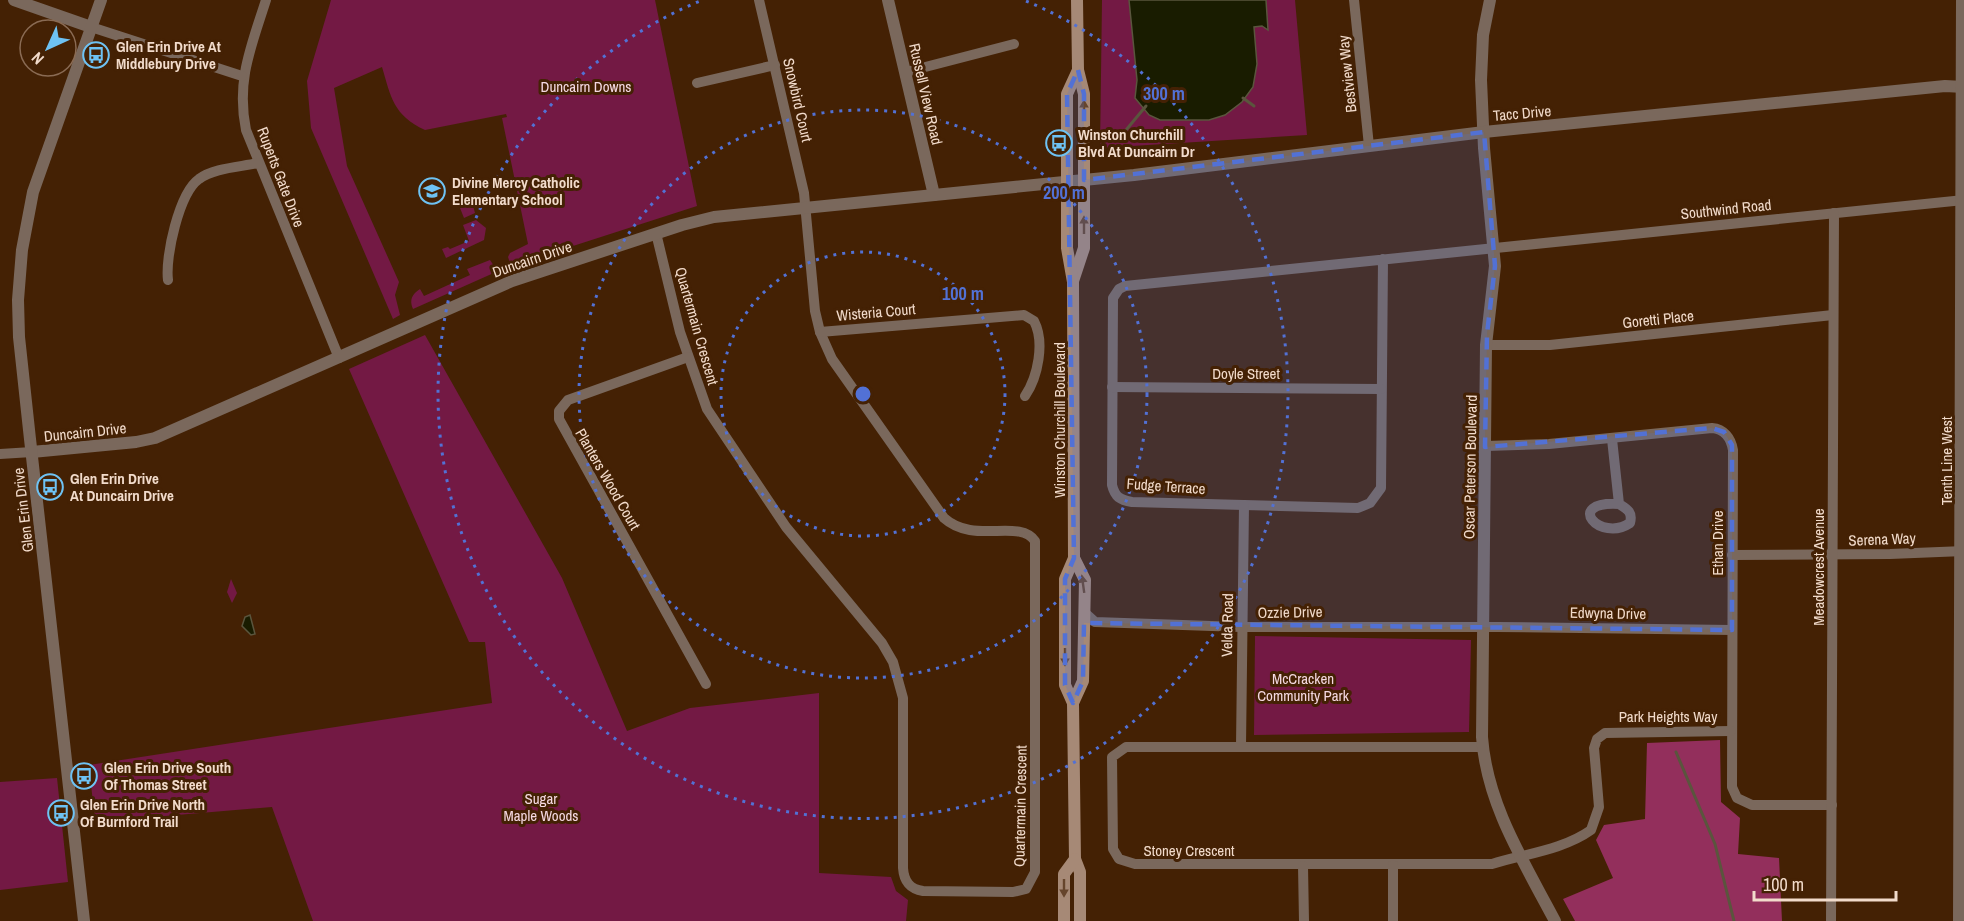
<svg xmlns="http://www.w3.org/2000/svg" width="1964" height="921" font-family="'Archivo Narrow',sans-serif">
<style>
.green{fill:#731944}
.forest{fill:#932f5c}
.water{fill:#191c00;stroke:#5a553d;stroke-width:1.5}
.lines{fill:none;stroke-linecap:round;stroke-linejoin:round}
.stream{stroke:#5a553d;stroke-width:3}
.minor{stroke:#7a685c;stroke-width:10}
.tertiary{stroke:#7a685c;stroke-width:12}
.secondary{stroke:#a68976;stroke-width:12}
.oneway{fill:#66452c}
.marked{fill:#5271d5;fill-opacity:0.2;stroke:#5271d5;stroke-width:4.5;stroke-dasharray:12 8;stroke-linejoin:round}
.ring{fill:none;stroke:#5271d5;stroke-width:3;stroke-dasharray:3 6}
.labels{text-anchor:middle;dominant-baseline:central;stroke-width:6;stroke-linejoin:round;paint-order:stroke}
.poi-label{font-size:15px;font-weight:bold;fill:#f2dbcb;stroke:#442104;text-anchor:start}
.street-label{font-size:15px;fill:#f2dbcb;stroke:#442104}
.park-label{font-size:15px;fill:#f5d9e2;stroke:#442104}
.centre{fill:#5271d5;stroke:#442104;stroke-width:3}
.ring-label{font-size:18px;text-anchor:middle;font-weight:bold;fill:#5271d5;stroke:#442104;stroke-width:6;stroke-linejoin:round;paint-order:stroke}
</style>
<rect width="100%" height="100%" fill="#442104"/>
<g class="green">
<path d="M331 0H655L697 206 511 266 508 257 510 253 528 244 502 118 507 117 506 114 425 130C393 115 391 97 382 67L334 88 347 166 399 282 395 295 400 315 393 319 311 128 307 81Z"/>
<path d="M1102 0H1129L1137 80 1135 98 1149 115 1160 120H1209L1257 64 1254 27 1262 26 1268 30 1266 0H1295L1307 135 1100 148Z"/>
<path d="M472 202 475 213 464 218 460 208Z"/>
<path d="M476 220 486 228 484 240 446 258 442 249 448 247 450 249 469 241 463 225Z"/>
<path d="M490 260 496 269V272L413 309C409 300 412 294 420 289L424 296 470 275 467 269Z"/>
<path d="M425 335 562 578 627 731 690 708 819 693V873L891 877 896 891 908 900 906 921H313L272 807 95 822 89 765 492 703 485 642H469L349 369Z"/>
<path d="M231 579 237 593 232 603 227 592Z"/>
<path d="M1255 636 1471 640 1469 732 1254 735Z"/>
<path d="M57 778 68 882 0 890V782Z"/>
</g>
<path class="forest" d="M1720 740 1721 802 1740 818 1738 854 1779 858 1782 921H1575L1563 899 1613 878 1596 840 1604 825 1645 819 1647 743Z"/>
<g class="water">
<path d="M1129 0H1266L1268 30 1262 26 1254 27 1257 64 1253 87 1242 102 1225 115 1209 120H1160L1149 115 1135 98 1137 80Z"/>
<path d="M250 615 255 634 251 635 242 626 245 617Z"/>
</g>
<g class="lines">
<g class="stream">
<path d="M1243 98 1254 106"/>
<path d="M1126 130 1146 106"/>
<path d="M1676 752 1715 844 1734 921"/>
</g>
<g class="minor">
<path d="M266 0C251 47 236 81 246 130L339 358"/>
<path d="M1354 0 1369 146"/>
<path d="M91 27 242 76"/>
<path d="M906 72 1014 44"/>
<path d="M697 83 775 65"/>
<path d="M656 233 680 332 707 409 786 527 882 643 893 662 903 698V868C904 882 910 889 923 891L1013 892 1026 889 1035 872V541C1019 518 974 545 944 518L832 359 820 332 815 311 804 193 759 0"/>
<path d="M1383 259 1381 488 1370 503 1358 508 1132 502C1120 500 1115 497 1112 485L1113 298 1119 289 1125 286 1964 200"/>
<path d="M168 280C165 257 179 193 199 179 213 168 240 167 258 163"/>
<path d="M820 332 1024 315 1034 321C1045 342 1038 377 1025 396"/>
<path d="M1486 345H1550L1833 315"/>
<path d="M688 357 568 400 559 411V419L706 684"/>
<path d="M1112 387 1381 389"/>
<path d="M1612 439 1619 504C1627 509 1633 512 1630 523 1600 543 1563 501 1619 504"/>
<path d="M1486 446 1549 444 1712 428C1724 429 1731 438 1733 450L1732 787 1737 798 1752 805H1832"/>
<path d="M0 454 32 452"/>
<path d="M1732 555 1890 554 1964 551"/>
<path d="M1084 612 1095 622 1241 627H1497L1732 630"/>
<path d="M1241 746 1244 505"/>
<path d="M1483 747H1126L1112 757 1113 849 1119 859 1135 864H1492C1524 854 1563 850 1591 830L1599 807 1594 748 1597 739 1605 733 1731 731"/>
<path d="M1393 865V921"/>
<path d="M1303 866 1304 921"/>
<path d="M1831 921 1834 213"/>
</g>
<g class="tertiary">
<path d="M14 0 91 27"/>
<path d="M888 0 934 195"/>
<path d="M1490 0 1483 35 1481 80 1484 148 1495 266 1486 345 1482 737C1487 805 1524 862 1555 921"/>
<path d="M32 452 136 442 155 438 512 281 682 225 714 217 1134 175 1484 132 1945 86 1964 87"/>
<path d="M84 921 30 439 19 337 18 300 22 250 33 192 101 0"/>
<path d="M1959 921 1962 0"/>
</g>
<g class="secondary">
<path d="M1073 281 1084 248V94L1078 70 1077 0"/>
<path d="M1074 558 1085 580 1083 681 1073 703 1075 859 1080 872V921"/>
<path d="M1073 703 1065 685V579L1074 558 1073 282 1067 248V94L1078 70"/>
<path d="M1064 921V874L1075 859"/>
</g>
</g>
<defs><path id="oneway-solid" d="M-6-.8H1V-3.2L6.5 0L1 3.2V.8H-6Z" transform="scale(1.5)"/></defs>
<g class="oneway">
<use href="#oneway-solid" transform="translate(1084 109) rotate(-90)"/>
<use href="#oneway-solid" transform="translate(1084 225) rotate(-90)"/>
<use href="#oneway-solid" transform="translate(1083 584) rotate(-98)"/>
<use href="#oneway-solid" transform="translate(1065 657) rotate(90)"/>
<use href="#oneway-solid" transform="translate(1064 888) rotate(90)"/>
</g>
<path class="marked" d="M1078 70 1084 94V180L1484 132 1495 266 1487 334 1485 447 1712 428 1724 432 1732 445V630L1084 623 1083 681 1073 703 1065 685V579L1074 558 1067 94Z"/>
<g class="ring">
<circle cx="863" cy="394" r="142"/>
<circle cx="863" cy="394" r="284"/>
<path d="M1026 1A425 425 0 1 1 700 1"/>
</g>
<defs>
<g id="bus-ring" transform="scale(1.35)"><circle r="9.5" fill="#442104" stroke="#6ec2f3" stroke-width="1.5"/><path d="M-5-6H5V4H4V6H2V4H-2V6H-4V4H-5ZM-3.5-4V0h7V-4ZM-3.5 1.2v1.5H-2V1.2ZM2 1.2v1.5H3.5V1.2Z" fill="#6ec2f3"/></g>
<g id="school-ring" transform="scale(1.35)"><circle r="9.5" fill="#442104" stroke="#6ec2f3" stroke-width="1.5"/><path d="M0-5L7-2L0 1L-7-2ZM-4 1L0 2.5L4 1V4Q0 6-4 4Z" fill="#6ec2f3"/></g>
</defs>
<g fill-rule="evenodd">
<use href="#bus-ring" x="96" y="55"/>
<use href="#bus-ring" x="1059" y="143"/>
<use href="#school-ring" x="432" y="191"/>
<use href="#bus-ring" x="50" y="487"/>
<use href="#bus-ring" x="84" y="776"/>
<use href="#bus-ring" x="61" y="813"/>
</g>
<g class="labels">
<g class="poi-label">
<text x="116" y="46">Glen Erin Drive At<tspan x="116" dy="17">Middlebury Drive</tspan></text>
<text x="1078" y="134">Winston Churchill<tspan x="1078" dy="17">Blvd At Duncairn Dr</tspan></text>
<text x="452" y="182">Divine Mercy Catholic<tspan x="452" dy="17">Elementary School</tspan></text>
<text x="70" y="478">Glen Erin Drive<tspan x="70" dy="17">At Duncairn Drive</tspan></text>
<text x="104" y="767">Glen Erin Drive South<tspan x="104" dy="17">Of Thomas Street</tspan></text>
<text x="80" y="804">Glen Erin Drive North<tspan x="80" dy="17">Of Burnford Trail</tspan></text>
</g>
<g class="street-label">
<text transform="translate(1347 74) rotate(-96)">Bestview Way</text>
<text transform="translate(926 94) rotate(77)">Russell View Road</text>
<text transform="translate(798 100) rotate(77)">Snowbird Court</text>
<text transform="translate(1522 113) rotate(-5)">Tacc Drive</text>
<text transform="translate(281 177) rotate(69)">Ruperts Gate Drive</text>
<text transform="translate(1726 209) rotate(-6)">Southwind Road</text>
<text transform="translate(532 259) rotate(-19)">Duncairn Drive</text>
<text transform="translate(876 312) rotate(-5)">Wisteria Court</text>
<text transform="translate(1658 319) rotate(-6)">Goretti Place</text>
<text transform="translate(697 326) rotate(74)">Quartermain Crescent</text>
<text x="1246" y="373">Doyle Street</text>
<text transform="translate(1059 420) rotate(-90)">Winston Churchill Boulevard</text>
<text transform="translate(85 432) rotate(-6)">Duncairn Drive</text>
<text transform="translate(1946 461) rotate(-90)">Tenth Line West</text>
<text transform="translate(1470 467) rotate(-89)">Oscar Peterson Boulevard</text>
<text transform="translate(608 479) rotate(60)">Planters Wood Court</text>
<text transform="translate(1166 486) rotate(4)">Fudge Terrace</text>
<text transform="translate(23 510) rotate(-97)">Glen Erin Drive</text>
<text transform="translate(1882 539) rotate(-2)">Serena Way</text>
<text transform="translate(1717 543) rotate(-90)">Ethan Drive</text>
<text transform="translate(1818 567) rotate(-90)">Meadowcrest Avenue</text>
<text transform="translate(1290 612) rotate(-1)">Ozzie Drive</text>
<text transform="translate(1608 613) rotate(1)">Edwyna Drive</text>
<text transform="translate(1227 625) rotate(-89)">Velda Road</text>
<text x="1668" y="716">Park Heights Way</text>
<text transform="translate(1020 806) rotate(-89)">Quartermain Crescent</text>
<text x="1189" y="850">Stoney Crescent</text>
</g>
<g class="park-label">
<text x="586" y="86">Duncairn Downs</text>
<text x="1303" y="678">McCracken<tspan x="1303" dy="17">Community Park</tspan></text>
<text x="541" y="798">Sugar<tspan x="541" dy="17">Maple Woods</tspan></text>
</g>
</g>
<circle cx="863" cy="394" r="9" class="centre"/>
<g class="ring-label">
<text x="1164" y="100">300 m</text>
<text x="1064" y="199">200 m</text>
<text x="963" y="300">100 m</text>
</g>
<g transform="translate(48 48) rotate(225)"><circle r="28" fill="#442104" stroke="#8a6b54" stroke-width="1.5"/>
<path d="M0-4.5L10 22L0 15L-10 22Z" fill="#6ec2f3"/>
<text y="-9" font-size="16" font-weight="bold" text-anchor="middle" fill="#f2dbcb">N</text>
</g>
<path d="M1754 891v9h142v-9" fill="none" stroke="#f2dbcb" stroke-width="3"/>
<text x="1763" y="891" font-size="18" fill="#f2dbcb" stroke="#442104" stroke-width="4.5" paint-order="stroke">100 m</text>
</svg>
